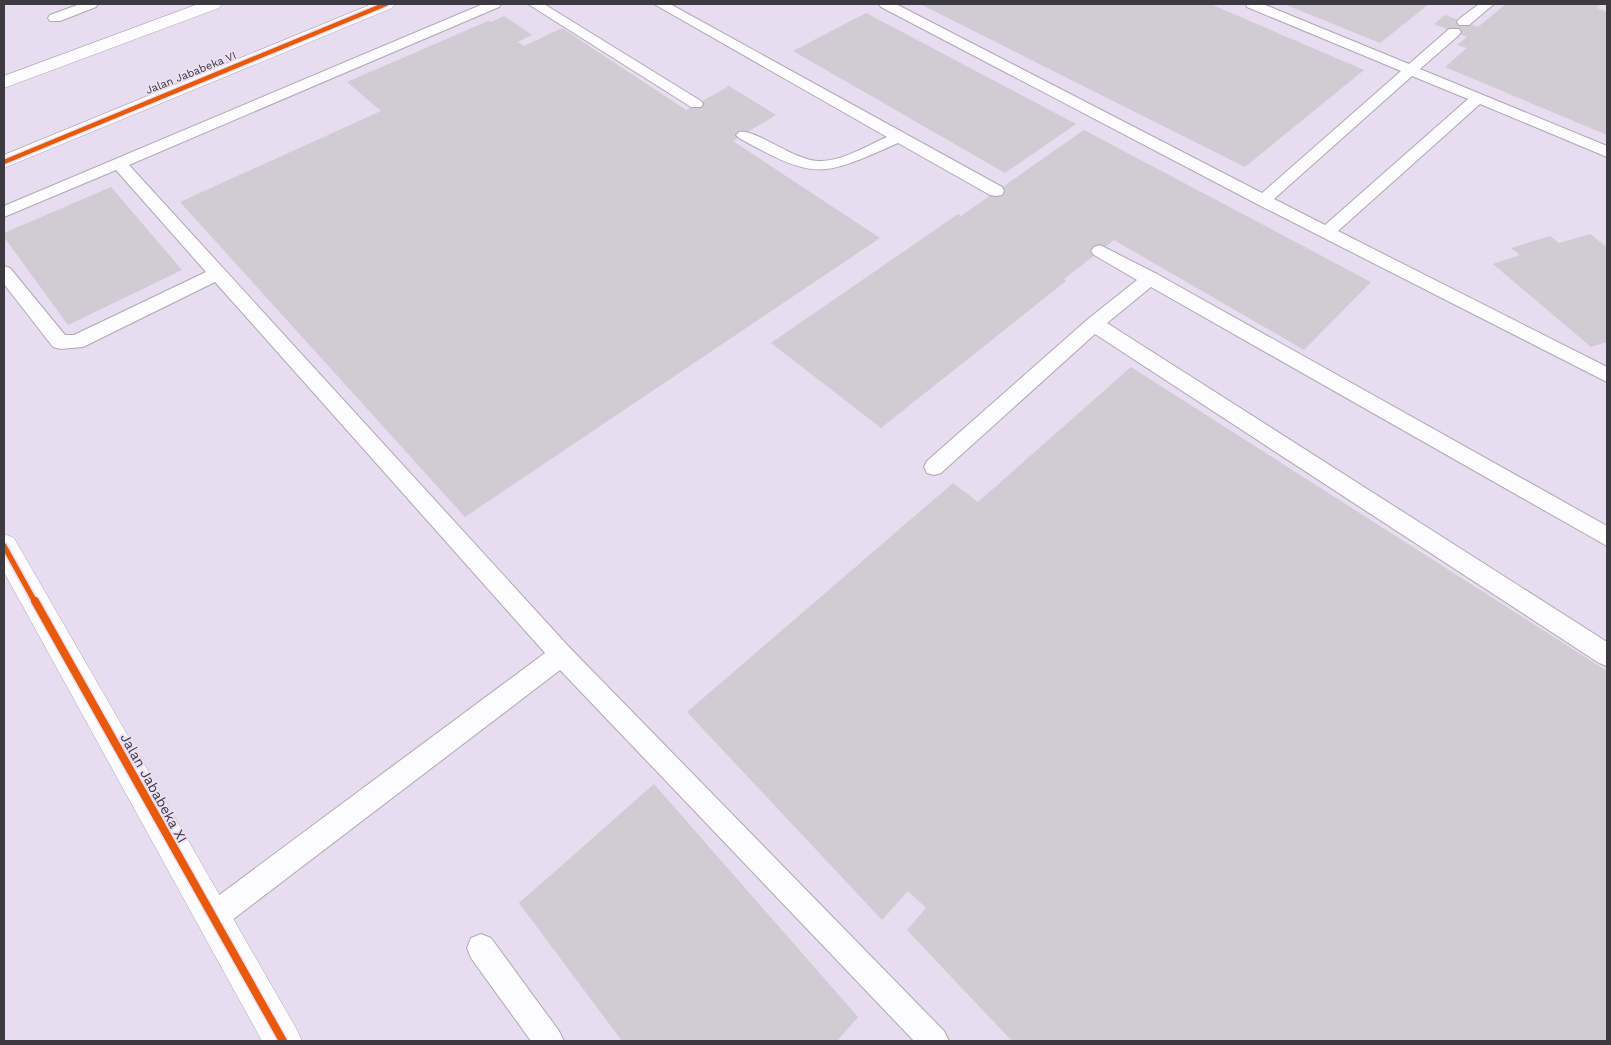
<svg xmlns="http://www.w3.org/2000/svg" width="1611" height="1045" font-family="'Work Sans',sans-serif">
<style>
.built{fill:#e8dcf0}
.building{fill:#d1cbd4}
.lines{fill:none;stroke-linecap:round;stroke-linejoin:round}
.service-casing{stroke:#aea9b1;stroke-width:2}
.minor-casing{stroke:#aea9b1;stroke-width:1}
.tertiary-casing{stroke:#aea9b1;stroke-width:1}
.service{fill:#fcfbfd;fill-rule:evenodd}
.minor{fill:#fcfbfd;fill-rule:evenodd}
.tertiary{fill:#fcfbfd;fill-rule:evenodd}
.cycleway-far2-casing{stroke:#ece0f3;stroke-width:7}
.cycleway-far1-casing{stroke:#ece0f3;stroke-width:9}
.cycleway-casing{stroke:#ece0f3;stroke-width:11}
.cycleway-far2{stroke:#e8590c;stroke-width:4.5}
.cycleway-far1{stroke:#e8590c;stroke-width:5.5}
.cycleway{stroke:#e8590c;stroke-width:8}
.labels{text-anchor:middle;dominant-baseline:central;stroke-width:4;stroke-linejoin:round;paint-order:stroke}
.far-street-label{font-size:11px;fill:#3d3940;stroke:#ece0f3}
.street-label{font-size:14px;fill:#3d3940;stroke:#ece0f3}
</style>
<rect width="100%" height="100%" fill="#ebe4ef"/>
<rect class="built" x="4" y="4" width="1603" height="1037"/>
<g class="building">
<path d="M920 4H1210L1364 70 1245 167Z"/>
<path d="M1284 4H1429L1380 43Z"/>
<path d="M1506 4H1601L1597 8 1607 12V135L1445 67 1467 48 1457 45 1467 37 1434 24 1445 15 1478 27Z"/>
<path d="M866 13 1076 124 1005 173 793 51Z"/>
<path d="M504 16 532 35 518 42 524 46 562 28 686 110 729 86 776 115 733 141 880 238 465 517 180 202 381 111 347 82 488 21 491 22Z"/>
<path d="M1084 130 1371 282 1304 350 1114 240 1064 279 1066 281 881 428 771 343 958 214 961 216Z"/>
<path d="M111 187 182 270 68 325 4 237V233Z"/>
<path d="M1590 234 1607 247V342L1591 347 1493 264 1520 255 1511 248 1550 236 1559 243Z"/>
<path d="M1131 367 1607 671V1041H1012L907 930 926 908 908 891 882 920 687 712 953 483 978 502Z"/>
<path d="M654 784 858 1017 837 1041H622L519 903Z"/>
</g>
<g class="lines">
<g class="service-casing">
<g id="service">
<path d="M80 4H98L96 7 60 21H50L48 18 50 15Z"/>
<path d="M483 4H501L499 7 129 165 569 647 944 1031 949 1041H914L560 670 223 927 213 931 203 927 199 917 203 907 545 653 215 282 83 347 60 349 53 347 4 284V266L10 268 65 335H74L206 272 116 170 4 217V206Z"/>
<path d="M528 4H544L701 101 703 104 701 107H691Z"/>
<path d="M654 4H670L1002 187 1004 191 1002 195 996 196 990 195 898 143C820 178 815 180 739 138L736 135 739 132C755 128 793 160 818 161 841 162 866 146 887 137Z"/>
<path d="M879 4H896L1262 193 1401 71 1247 7 1246 4H1263L1409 64 1449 29H1459L1461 32 1459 35 1420 69 1607 146V157L1480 104 1338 231 1607 367V382L1257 204 881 7ZM1412 76 1468 99 1325 225 1274 199Z"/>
<path d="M1479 4H1494L1469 25H1459L1457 22 1459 19Z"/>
<path d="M1100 245 1157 274 1607 526V546L1151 287 1107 323 1607 642V666L1599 663 1095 334 941 473 934 475 927 473 924 467 927 461 1088 319 1137 280 1094 255 1091 251 1094 247Z"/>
<path d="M481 934 491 938 559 1031 564 1041H531L471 958 467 948 471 938Z"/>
</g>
</g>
<g class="minor-casing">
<path id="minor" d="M4 534 14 538 296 1028 302 1041H262L4 572Z"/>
</g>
<g class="tertiary-casing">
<g id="tertiary">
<path d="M198 4H222L219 8 4 88V76Z"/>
<path d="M372 4H395L392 8 4 168V155Z"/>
</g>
</g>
<use href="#service" class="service"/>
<use href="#minor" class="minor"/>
<use href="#tertiary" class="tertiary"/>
<g class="cycleway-far2-casing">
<path id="cycleway-far2" d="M4 162 386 4"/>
</g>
<g class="cycleway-far1-casing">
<path id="cycleway-far1" d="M4 546 35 602"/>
</g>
<g class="cycleway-casing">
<path id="cycleway" d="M35 601 283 1041"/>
</g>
<use href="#cycleway-far2" class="cycleway-far2"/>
<use href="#cycleway-far1" class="cycleway-far1"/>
<use href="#cycleway" class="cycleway"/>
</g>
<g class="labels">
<g class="far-street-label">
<text transform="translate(191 73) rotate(-22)">Jalan Jababeka VI</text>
</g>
<g class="street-label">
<text transform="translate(154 788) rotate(61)">Jalan Jababeka XI</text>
</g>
</g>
<rect width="1611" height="1045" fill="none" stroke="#3d3940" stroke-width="10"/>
</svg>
